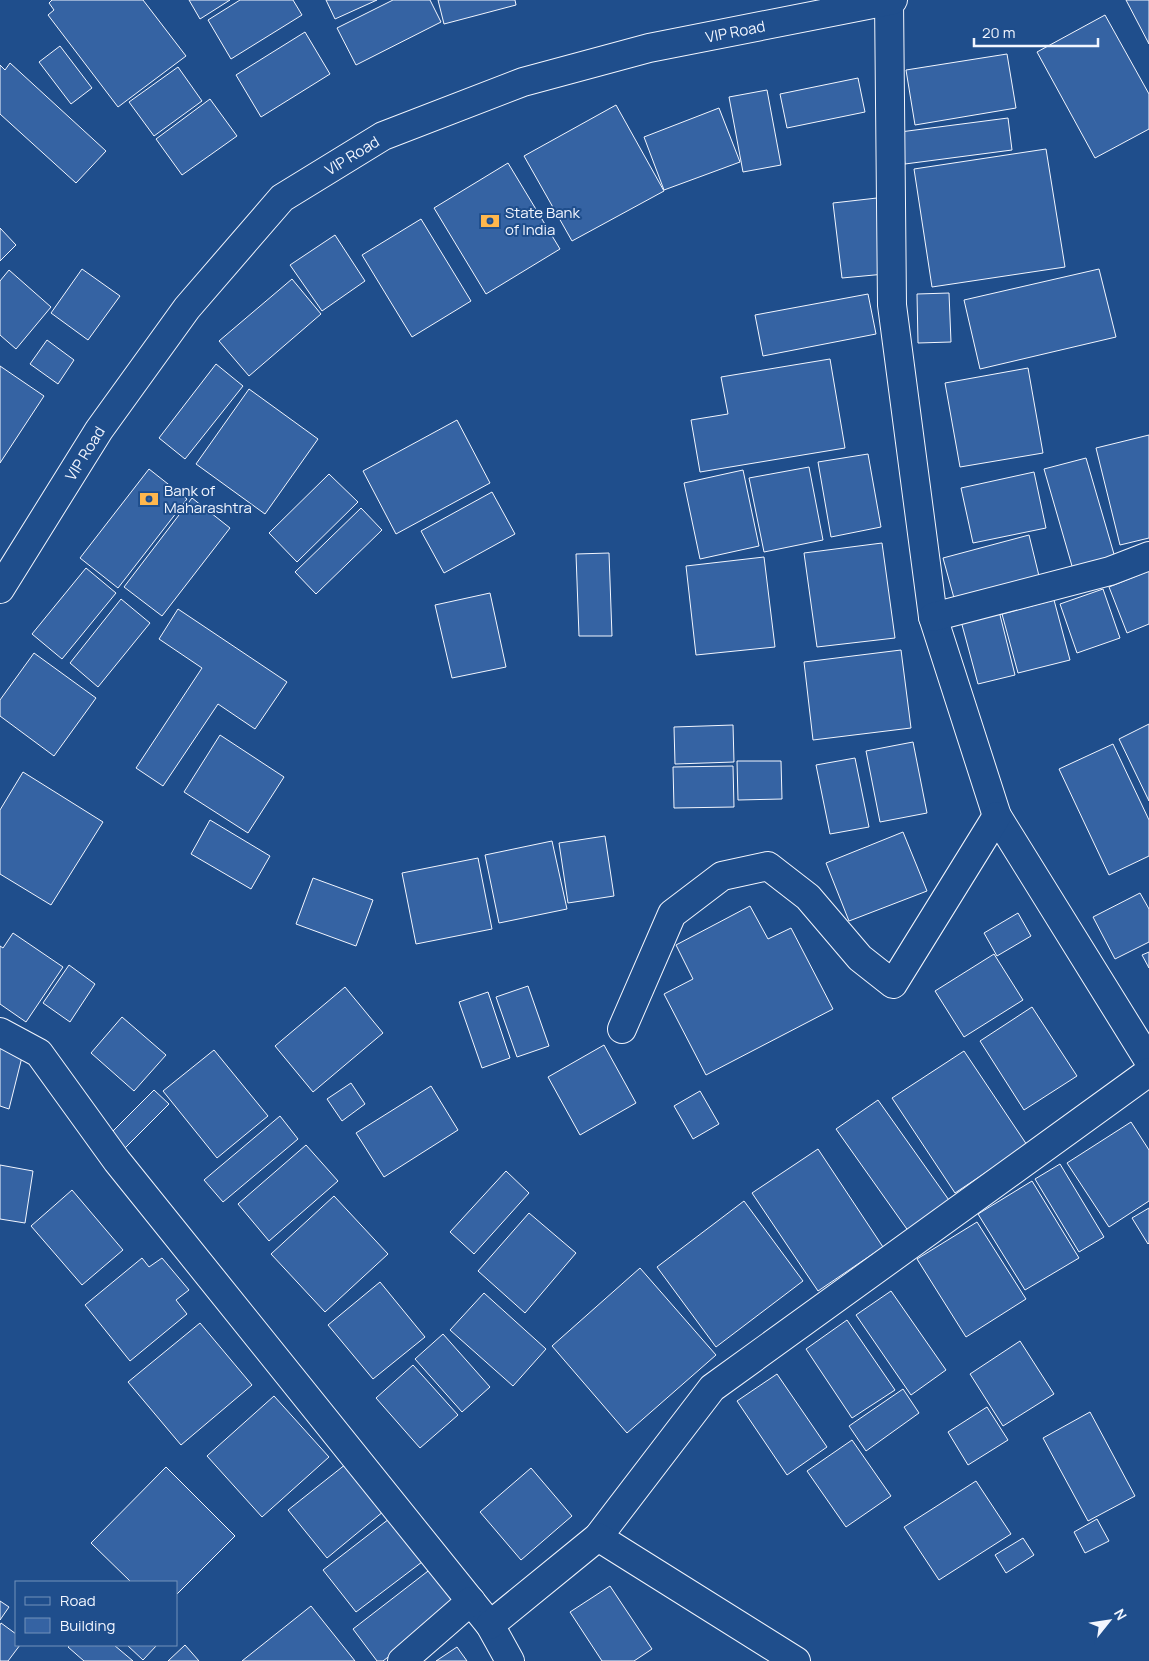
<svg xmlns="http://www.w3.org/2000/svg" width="1149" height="1661" font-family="Manrope,sans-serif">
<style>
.building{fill:#3563a3;stroke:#f2f6ff}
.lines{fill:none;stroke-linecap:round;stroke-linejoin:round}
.street-casing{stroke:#f2f6ff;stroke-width:30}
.highway-casing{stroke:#f2f6ff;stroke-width:30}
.street{stroke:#1f4e8c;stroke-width:28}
.highway{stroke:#1f4e8c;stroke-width:28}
.labels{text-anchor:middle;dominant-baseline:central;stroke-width:4;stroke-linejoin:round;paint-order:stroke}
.street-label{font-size:15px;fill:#f2f6ff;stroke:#1f4e8c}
.poi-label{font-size:15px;fill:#f2f6ff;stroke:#1f4e8c;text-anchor:start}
</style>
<rect width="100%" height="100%" fill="#1f4e8c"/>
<g class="building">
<path d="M52 0H143L186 56 118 107 48 15 54 10 49 3Z"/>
<path d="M189 0H230L200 19Z"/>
<path d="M240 0H293L302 15 231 59 208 20Z"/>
<path d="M326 0H377L335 19Z"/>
<path d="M393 0H430L441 22 356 65 337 28Z"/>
<path d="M438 0H515L516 5 444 24Z"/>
<path d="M1126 0H1149V44Z"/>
<path d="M1105 15 1149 94V129L1095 158 1037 52Z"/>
<path d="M305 32 330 74 261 117 236 75Z"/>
<path d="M60 46 92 88 71 104 39 62Z"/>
<path d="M1007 54 1016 108 915 125 906 70Z"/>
<path d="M10 63 106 151 76 183 0 114V65L5 70Z"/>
<path d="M178 67 202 101 154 136 129 102Z"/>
<path d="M858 78 865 112 787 128 780 94Z"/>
<path d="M767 90 781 165 743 172 729 97Z"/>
<path d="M210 99 237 136 182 175 156 139Z"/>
<path d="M616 105 664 191 572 241 524 156Z"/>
<path d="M719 108 740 162 664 190 644 137Z"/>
<path d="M1008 118 1012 150 905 164 900 132Z"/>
<path d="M1046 149 1065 267 932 287 914 169Z"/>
<path d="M508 163 560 249 486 294 434 208Z"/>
<path d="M877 198 885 274 842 278 833 203Z"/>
<path d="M421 219 471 301 412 337 362 255Z"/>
<path d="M0 228 16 245 0 261Z"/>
<path d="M335 235 365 281 322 311 290 265Z"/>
<path d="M82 269 120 296 88 340 51 313Z"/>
<path d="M1099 269 1116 337 980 369 964 300Z"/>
<path d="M9 270 51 307 16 349 0 335V281Z"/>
<path d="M292 279 321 314 249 376 219 341Z"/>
<path d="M949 293 951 342 918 343 917 294Z"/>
<path d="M868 294 876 334 763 356 755 315Z"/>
<path d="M47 340 74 360 58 384 30 364Z"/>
<path d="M830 359 845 448 700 472 691 420 728 414 721 377Z"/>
<path d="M216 364 243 386 185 459 159 438Z"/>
<path d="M0 366 44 396 0 463Z"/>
<path d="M1028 368 1043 453 960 467 945 383Z"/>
<path d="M249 389 318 439 265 514 196 464Z"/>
<path d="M457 420 490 483 396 534 363 471Z"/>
<path d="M1149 435V538L1120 545 1096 448Z"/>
<path d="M868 454 881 527 831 537 818 462Z"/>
<path d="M1086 458 1116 561 1074 573 1044 469Z"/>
<path d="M809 467 823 540 764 552 749 478Z"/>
<path d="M149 469 187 499 118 588 80 558Z"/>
<path d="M743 470 759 546 700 559 684 483Z"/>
<path d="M1034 472 1046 528 973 543 961 488Z"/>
<path d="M329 474 358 502 297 562 269 533Z"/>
<path d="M492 492 515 534 444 573 421 531Z"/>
<path d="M192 498 230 528 162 616 124 587Z"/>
<path d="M361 508 382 530 316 594 295 572Z"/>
<path d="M1029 535 1039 576 954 598 943 558Z"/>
<path d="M882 543 895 638 817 647 804 553Z"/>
<path d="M609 553 612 636H579L576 554Z"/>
<path d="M764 557 775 647 696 655 686 566Z"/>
<path d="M86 568 116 593 62 659 32 634Z"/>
<path d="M1149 571V624L1127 633 1109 587Z"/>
<path d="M1103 589 1120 638 1077 653 1060 604Z"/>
<path d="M490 593 506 667 452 678 435 605Z"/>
<path d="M121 599 150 623 98 687 70 663Z"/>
<path d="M1054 600 1070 660 1018 673 1002 614Z"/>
<path d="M178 609 287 682 255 729 218 704 163 786 136 768 202 668 159 639Z"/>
<path d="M999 611 1015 675 978 684 961 621Z"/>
<path d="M901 650 911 728 813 740 804 662Z"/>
<path d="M34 653 96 698 54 756 0 716V700Z"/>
<path d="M1149 724V801L1119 739Z"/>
<path d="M733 725 734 762 675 764 674 727Z"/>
<path d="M220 735 284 777 248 833 184 792Z"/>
<path d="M913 742 927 813 880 822 866 751Z"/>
<path d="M1113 744 1149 820V856L1109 875 1059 769Z"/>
<path d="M855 758 869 827 830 834 816 765Z"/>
<path d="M737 761H781L782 799 738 800Z"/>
<path d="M733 766 734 807 674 808 673 767Z"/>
<path d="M23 772 103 822 51 905 0 874V810Z"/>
<path d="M210 820 270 856 251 889 191 854Z"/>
<path d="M903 832 927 891 849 921 826 863Z"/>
<path d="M605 836 614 896 568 903 559 843Z"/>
<path d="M552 841 567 909 499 923 485 855Z"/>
<path d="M478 858 492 929 416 944 402 873Z"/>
<path d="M313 878 373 900 356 946 296 924Z"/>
<path d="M1140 893 1149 909V942L1115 959 1093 917Z"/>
<path d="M750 906 768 939 791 928 833 1009 706 1075 664 994 693 979 676 945Z"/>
<path d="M1018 913 1031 936 997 956 984 933Z"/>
<path d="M13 933 63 967 26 1022 0 1004V946L3 948Z"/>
<path d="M1149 952V968L1142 955Z"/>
<path d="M994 954 1023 1000 964 1037 935 991Z"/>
<path d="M69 965 95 984 70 1022 43 1003Z"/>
<path d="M528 986 549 1046 517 1057 496 997Z"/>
<path d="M345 987 383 1033 313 1092 275 1046Z"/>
<path d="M488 992 510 1058 482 1068 459 1002Z"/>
<path d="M1032 1007 1077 1076 1024 1110 980 1041Z"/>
<path d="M122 1017 166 1055 134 1091 91 1053Z"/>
<path d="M0 1041 22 1057 9 1109 0 1106Z"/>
<path d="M604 1045 636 1103 580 1135 548 1077Z"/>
<path d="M214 1050 268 1116 217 1158 163 1091Z"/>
<path d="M964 1051 1027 1145 955 1193 892 1098Z"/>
<path d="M351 1083 365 1104 342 1121 327 1099Z"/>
<path d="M431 1086 458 1130 384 1177 356 1133Z"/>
<path d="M154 1090 169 1104 123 1150 109 1135Z"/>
<path d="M700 1091 719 1124 693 1139 674 1106Z"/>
<path d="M878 1100 951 1203 909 1232 836 1129Z"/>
<path d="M280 1116 298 1139 223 1202 204 1180Z"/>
<path d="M1131 1122 1149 1150V1201L1109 1227 1067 1163Z"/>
<path d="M306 1145 338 1181 269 1241 238 1204Z"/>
<path d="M818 1149 883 1247 818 1291 752 1193Z"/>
<path d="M1060 1164 1104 1237 1079 1252 1035 1179Z"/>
<path d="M0 1165 33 1171 25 1223 0 1219Z"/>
<path d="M506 1171 529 1193 474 1254 450 1232Z"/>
<path d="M1032 1181 1079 1258 1025 1290 978 1214Z"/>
<path d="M72 1190 123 1250 82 1285 31 1226Z"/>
<path d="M334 1196 388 1254 325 1312 271 1254Z"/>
<path d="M744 1201 803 1281 716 1347 657 1267Z"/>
<path d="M1149 1208V1243L1148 1244 1132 1218Z"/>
<path d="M529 1213 576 1253 525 1313 478 1271Z"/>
<path d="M977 1222 1026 1299 966 1337 917 1259Z"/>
<path d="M142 1258 149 1267 162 1258 189 1290 176 1300 187 1314 130 1361 85 1305Z"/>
<path d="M640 1268 716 1355 627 1433 552 1346Z"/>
<path d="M380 1282 425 1337 373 1379 328 1325Z"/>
<path d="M891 1291 946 1370 911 1395 856 1315Z"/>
<path d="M484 1293 546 1349 513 1386 450 1330Z"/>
<path d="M847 1320 895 1390 852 1418 806 1349Z"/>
<path d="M200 1323 252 1385 181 1445 128 1382Z"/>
<path d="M443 1334 490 1387 462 1412 415 1359Z"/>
<path d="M1020 1341 1054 1394 1003 1426 970 1374Z"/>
<path d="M413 1365 458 1415 420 1448 376 1398Z"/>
<path d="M777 1374 827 1447 787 1475 737 1401Z"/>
<path d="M903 1389 919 1413 866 1451 849 1426Z"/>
<path d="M274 1396 329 1457 262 1517 207 1456Z"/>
<path d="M987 1407 1008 1440 968 1465 948 1432Z"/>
<path d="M1090 1412 1135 1496 1088 1521 1043 1438Z"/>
<path d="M852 1440 891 1496 846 1527 807 1471Z"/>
<path d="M346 1464 384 1511 327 1558 288 1510Z"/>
<path d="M166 1467 235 1536 176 1595V1582H131L91 1543Z"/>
<path d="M531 1468 572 1516 521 1560 480 1512Z"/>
<path d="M976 1481 1011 1534 939 1580 904 1527Z"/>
<path d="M389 1519 422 1562 356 1612 323 1570Z"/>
<path d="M1097 1519 1109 1541 1085 1553 1074 1532Z"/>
<path d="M1023 1538 1034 1555 1006 1573 995 1555Z"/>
<path d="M432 1568 458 1603 383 1661H377L353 1629Z"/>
<path d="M610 1586 652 1649 634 1661H602L570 1612Z"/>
<path d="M0 1601 9 1607 0 1620Z"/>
<path d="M311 1606 355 1661H242Z"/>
<path d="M1 1623 16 1634V1645H20L8 1661H0V1625Z"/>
<path d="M70 1645H114L133 1661H84L68 1647Z"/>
<path d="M127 1645H157L143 1660Z"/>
<path d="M185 1645 199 1661H168Z"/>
<path d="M457 1647 467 1661H436Z"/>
</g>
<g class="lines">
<g class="street-casing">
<g id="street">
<path d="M889 0 892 305 933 617 997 816 1149 1061"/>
<path d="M933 617 1110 571 1149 556"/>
<path d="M622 1029 672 914 722 876 768 866 808 897 860 958 893 984 997 816"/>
<path d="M0 1032 39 1053 117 1161 490 1625 510 1661"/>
<path d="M598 1537 712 1388 1149 1072"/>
<path d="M490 1625 598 1537 796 1661"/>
<path d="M402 1661 471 1601"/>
</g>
</g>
<g class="highway-casing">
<g id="highway">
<path id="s1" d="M0 589 99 430 187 308 282 198 383 136 523 82 649 48 893 0"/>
</g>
</g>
<use href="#street" class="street"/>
<use href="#highway" class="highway"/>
</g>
<defs>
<g id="bank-bare" transform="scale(1.5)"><path d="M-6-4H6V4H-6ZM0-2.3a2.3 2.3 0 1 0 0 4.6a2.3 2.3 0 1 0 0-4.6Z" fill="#ffb74d" stroke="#1f4e8c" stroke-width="2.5" paint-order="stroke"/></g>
</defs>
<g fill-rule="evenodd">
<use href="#bank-bare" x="490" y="221"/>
<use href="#bank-bare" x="149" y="499"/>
</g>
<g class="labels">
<g class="street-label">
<text stroke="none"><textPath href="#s1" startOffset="970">VIP Road</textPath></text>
<text stroke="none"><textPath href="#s1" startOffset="565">VIP Road</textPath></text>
<text stroke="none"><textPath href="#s1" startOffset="160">VIP Road</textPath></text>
</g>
<g class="poi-label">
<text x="505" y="212">State Bank<tspan x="505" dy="17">of India</tspan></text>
<text x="164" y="490">Bank of<tspan x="164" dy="17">Maharashtra</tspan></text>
</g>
</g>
<rect x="15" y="1581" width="162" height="65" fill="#1f4e8c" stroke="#7391ba"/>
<rect x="25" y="1597" width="25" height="8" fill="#1f4e8c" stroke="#7391ba"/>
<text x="60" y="1606" font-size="15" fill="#f2f6ff">Road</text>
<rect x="25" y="1618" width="25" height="15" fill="#3563a3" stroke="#7391ba"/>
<text x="60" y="1631" font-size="15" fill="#f2f6ff">Building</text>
<g transform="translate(1109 1621) rotate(60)" stroke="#1f4e8c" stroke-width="4" paint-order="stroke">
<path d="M0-4L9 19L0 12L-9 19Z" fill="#f2f6ff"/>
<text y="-8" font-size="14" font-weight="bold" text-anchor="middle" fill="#f2f6ff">N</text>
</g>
<path d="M974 38v8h124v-8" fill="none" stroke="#f2f6ff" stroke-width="2.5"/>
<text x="982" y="38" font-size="15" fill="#f2f6ff" stroke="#1f4e8c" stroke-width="4" paint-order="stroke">20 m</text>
</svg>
